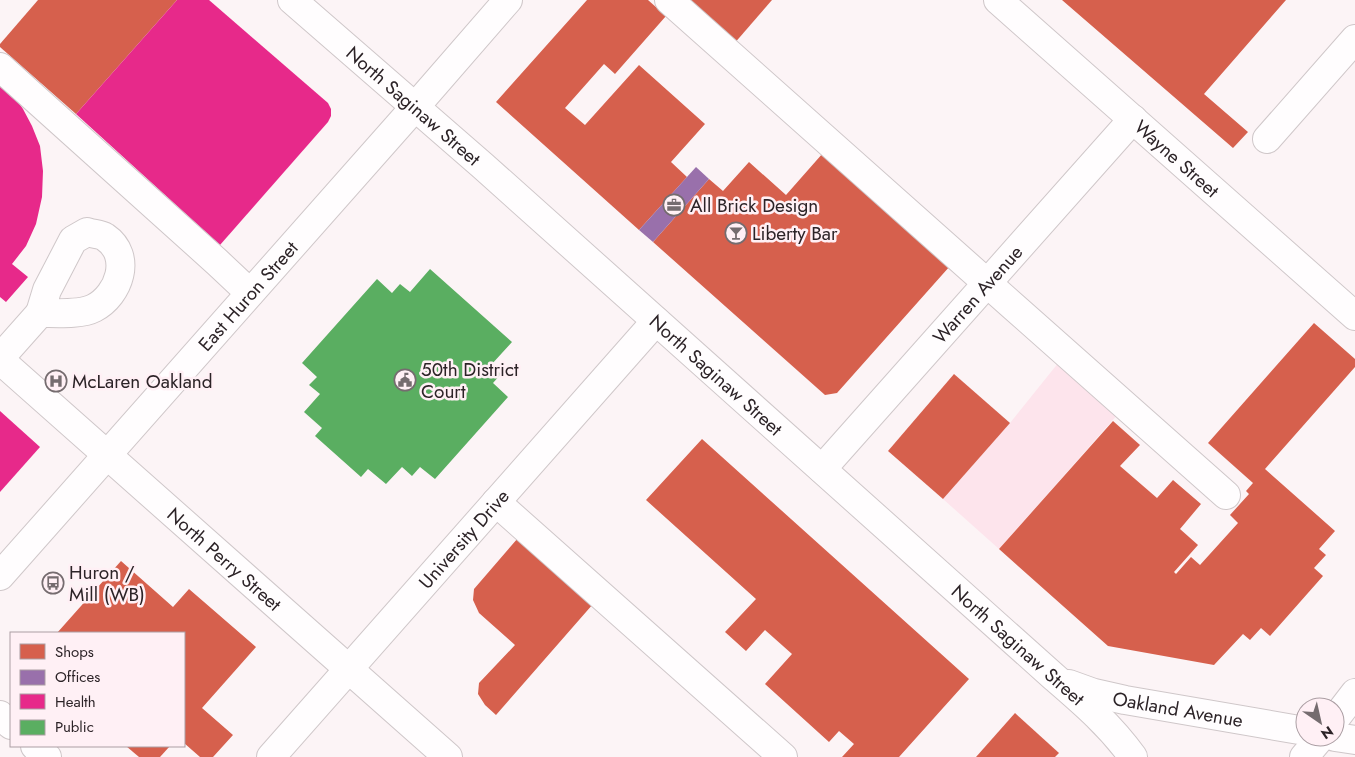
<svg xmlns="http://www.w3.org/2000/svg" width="1355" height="757" font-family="Jost,sans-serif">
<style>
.green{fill:#fde4ec}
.shops{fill:#d6604d}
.offices{fill:#9970ab}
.health{fill:#e7298a}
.public{fill:#5aae61}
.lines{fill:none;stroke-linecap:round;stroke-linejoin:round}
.minor-casing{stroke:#cfc7c9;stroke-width:30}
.highway-casing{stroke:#cfc7c9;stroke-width:30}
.minor{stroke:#fffdfe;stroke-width:28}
.highway{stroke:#fffdfe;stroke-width:28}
.labels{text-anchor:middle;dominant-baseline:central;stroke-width:5;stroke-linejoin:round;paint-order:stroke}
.street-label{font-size:19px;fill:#2c2327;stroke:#fff0f5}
.poi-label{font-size:19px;fill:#2c2327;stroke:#fff0f5;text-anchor:start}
</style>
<rect width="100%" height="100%" fill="#fcf4f6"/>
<path class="green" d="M1059 362 1119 413 999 549 943 499 1010 423Z"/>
<g class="shops">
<path d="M38 0H177L76 114 0 47V44Z"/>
<path d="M587 0H648L666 16 615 74 604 64 565 108 585 125 639 65 705 124 671 162 687 177 639 230 496 102Z"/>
<path d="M682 0H772L733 45Z"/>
<path d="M1062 0H1286L1204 94 1248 132 1233 148Z"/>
<path d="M823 153 950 266 837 393 825 395 653 242 709 179 723 191 749 162 786 195Z"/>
<path d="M1314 323 1355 359V367L1265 469 1335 531 1319 549 1326 555 1314 568 1323 576 1270 636 1261 628 1250 640 1243 634 1214 665 1108 646 999 549 1113 421 1140 445 1120 466 1157 498 1173 480 1201 504 1180 529 1198 545 1174 572 1176 574 1191 557 1200 565 1238 523 1230 515 1249 494 1246 491 1253 483 1208 443Z"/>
<path d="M954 374 1010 423 943 499 888 451Z"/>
<path d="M702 439 969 679 899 757H842L854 744 839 731 829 742 765 684 792 654 765 630 746 651 725 632 756 599 646 500Z"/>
<path d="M518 538 593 604 496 715 485 705 478 694 479 683 515 645 479 613 473 600 474 589Z"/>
<path d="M121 561 173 607 189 589 256 647 202 708 233 735 213 757H200L184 743V633H57Z"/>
<path d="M1015 713 1059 753 1055 757H976Z"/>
<path d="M126 746H170L160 757H139Z"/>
</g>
<path class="offices" d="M696 167 709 179 653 242 639 230Z"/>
<g class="health">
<path d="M177 0H209L328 103 331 109V116L328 122 220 245 76 114Z"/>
<path d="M0 82 12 93 23 109 32 126 40 146 43 171 42 197 36 224 26 246 12 264 28 277 6 302 0 297Z"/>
<path d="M0 411 40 447 0 492Z"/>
</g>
<path class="public" d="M430 269 512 342 491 365 501 374 493 383 508 397 435 479 420 467 412 476 402 467 386 484 368 469 361 477 315 436 322 428 304 412 320 394 309 385 317 377 302 363 377 279 392 293 400 284 410 292Z"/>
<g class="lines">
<g class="minor-casing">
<g id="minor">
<path id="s1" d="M292 0 483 166 1054 677C1083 702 1110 725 1133 757"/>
<path d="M669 0 1014 307 1226 495"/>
<path id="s2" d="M998 0 1355 316"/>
<path d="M0 67 217 262 250 293"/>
<path d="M1267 139 1355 39"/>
<path d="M87 232C92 234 100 234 105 237 133 256 119 295 94 308 81 315 56 313 40 313L47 290 73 240Z"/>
<path d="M0 358 40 313"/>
<path id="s3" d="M0 360 448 757"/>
<path id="s4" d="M822 469 1133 119"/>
<path d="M496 502 783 757"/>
<path id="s5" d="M1069 684 1094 693 1125 700 1305 731"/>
<path d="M0 715 11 725"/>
<path d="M1335 719 1355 693"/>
<path d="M1335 737 1355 740"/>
<path d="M35 746 47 757"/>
<path id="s6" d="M271 757 656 321"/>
<path d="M1304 757 1321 737"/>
</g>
</g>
<g class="highway-casing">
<g id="highway">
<path id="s7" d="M0 576 415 107 508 0"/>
</g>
</g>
<use href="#minor" class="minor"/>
<use href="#highway" class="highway"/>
</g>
<defs>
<g id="office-ring" transform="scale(1.125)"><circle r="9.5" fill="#fff0f5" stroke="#756c6f" stroke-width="1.5"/><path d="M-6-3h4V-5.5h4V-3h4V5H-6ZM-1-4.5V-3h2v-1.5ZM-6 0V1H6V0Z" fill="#756c6f"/></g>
<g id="bar-ring" transform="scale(1.125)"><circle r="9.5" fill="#fff0f5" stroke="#756c6f" stroke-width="1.5"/><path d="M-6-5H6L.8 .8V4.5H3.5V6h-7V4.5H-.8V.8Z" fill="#756c6f"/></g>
<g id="civic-ring" transform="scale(1.125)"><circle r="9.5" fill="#fff0f5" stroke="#756c6f" stroke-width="1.5"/><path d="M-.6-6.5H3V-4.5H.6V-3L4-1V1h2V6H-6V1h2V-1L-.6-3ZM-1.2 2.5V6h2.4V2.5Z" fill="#756c6f"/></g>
<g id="hospital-ring" transform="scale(1.125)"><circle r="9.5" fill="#fff0f5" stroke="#756c6f" stroke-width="1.5"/><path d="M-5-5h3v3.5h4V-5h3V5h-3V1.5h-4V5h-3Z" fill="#756c6f"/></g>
<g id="bus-ring" transform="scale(1.125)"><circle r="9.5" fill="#fff0f5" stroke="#756c6f" stroke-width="1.5"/><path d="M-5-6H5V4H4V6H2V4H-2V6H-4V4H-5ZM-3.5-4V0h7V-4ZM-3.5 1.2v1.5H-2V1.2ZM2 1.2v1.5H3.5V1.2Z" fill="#756c6f"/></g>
</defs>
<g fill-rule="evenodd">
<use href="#office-ring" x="674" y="205"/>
<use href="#bar-ring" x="736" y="233"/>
<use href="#civic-ring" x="405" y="380"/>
<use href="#hospital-ring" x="56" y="381"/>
<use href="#bus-ring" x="53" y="583"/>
</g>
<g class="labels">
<g class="street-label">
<text stroke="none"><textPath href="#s1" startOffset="161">North Saginaw Street</textPath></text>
<text stroke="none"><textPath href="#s2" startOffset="239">Wayne Street</textPath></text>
<text stroke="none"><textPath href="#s4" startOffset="234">Warren Avenue</textPath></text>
<text stroke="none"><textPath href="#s7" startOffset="374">East Huron Street</textPath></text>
<text stroke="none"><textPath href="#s1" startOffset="566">North Saginaw Street</textPath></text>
<text stroke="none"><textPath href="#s6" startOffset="291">University Drive</textPath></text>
<text stroke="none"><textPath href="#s3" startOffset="300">North Perry Street</textPath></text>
<text stroke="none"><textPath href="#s1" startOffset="971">North Saginaw Street</textPath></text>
<text stroke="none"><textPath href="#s5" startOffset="112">Oakland Avenue</textPath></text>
</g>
<g class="poi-label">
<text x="690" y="205">All Brick Design</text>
<text x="752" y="233">Liberty Bar</text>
<text x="421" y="369">50th District<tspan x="421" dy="22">Court</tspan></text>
<text x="72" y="381">McLaren Oakland</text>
<text x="69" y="572">Huron /<tspan x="69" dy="22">Mill (WB)</tspan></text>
</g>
</g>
<rect x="10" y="632" width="175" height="115" fill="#fff0f5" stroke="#ab9ea3"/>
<rect x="20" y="644" width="25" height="15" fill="#d6604d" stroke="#ab9ea3"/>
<text x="55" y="657" font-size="15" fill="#2c2327">Shops</text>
<rect x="20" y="670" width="25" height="15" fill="#9970ab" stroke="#ab9ea3"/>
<text x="55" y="682" font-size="15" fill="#2c2327">Offices</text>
<rect x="20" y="694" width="25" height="15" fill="#e7298a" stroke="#ab9ea3"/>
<text x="55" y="707" font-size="15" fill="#2c2327">Health</text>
<rect x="20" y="720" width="25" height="15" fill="#5aae61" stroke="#ab9ea3"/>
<text x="55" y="732" font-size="15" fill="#2c2327">Public</text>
<g transform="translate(1320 722) rotate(146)"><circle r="24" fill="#fff0f5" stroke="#ab9ea3"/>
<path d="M0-4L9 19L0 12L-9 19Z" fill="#756c6f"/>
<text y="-8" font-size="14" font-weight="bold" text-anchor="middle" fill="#2c2327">N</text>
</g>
</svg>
